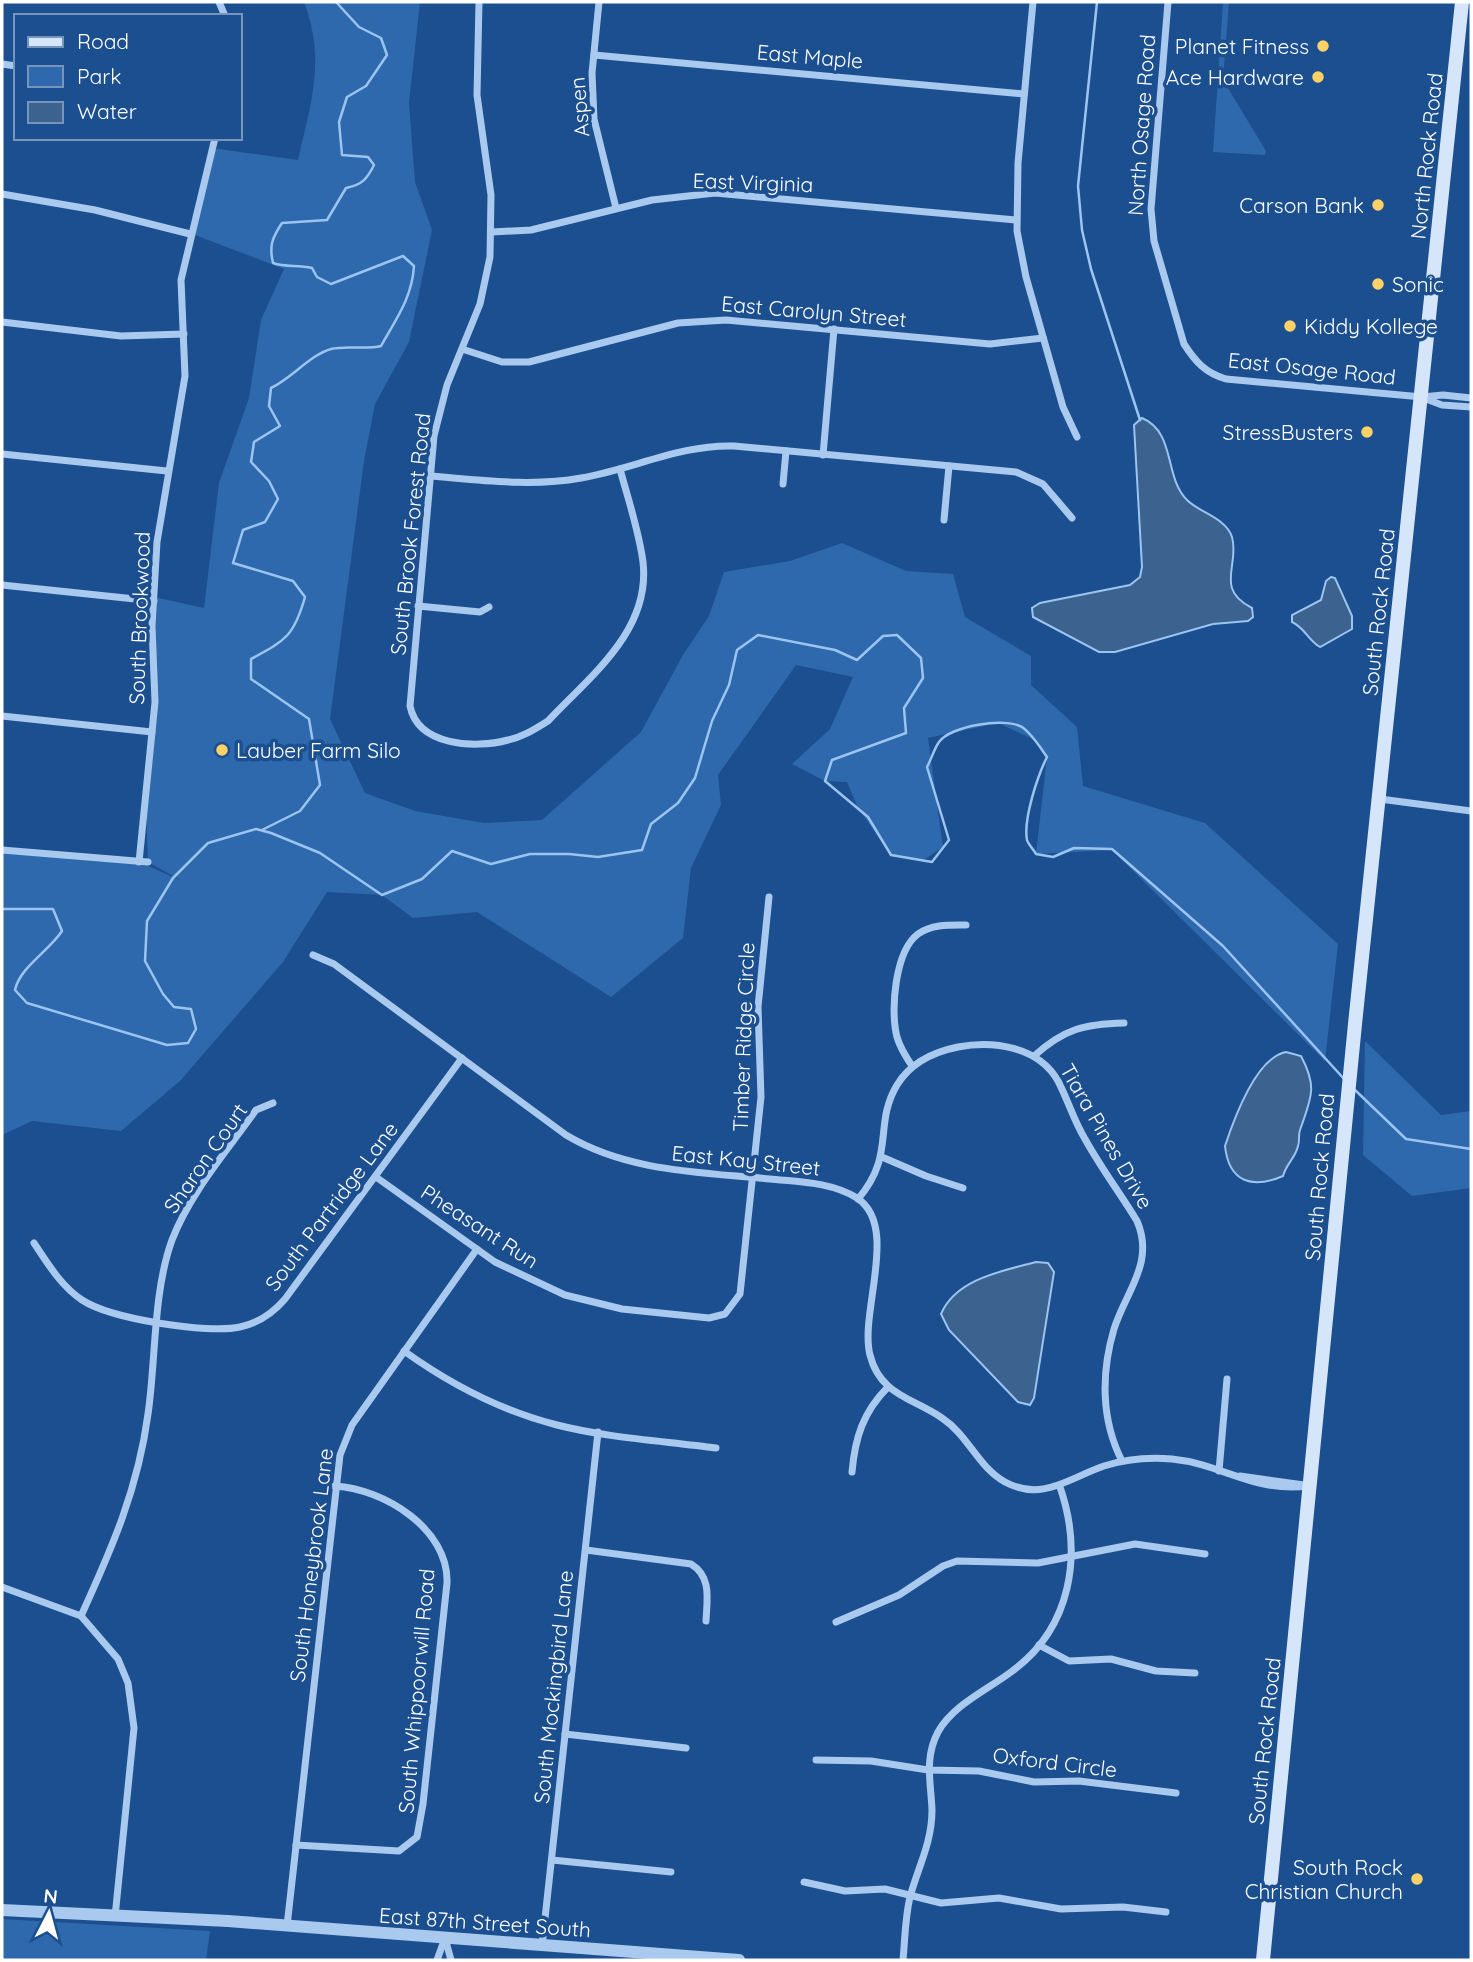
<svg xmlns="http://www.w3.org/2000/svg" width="1473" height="1962" font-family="Quicksand,sans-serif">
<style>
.green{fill:#2e69ad}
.water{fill:#3c6290;stroke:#9cc4f0;stroke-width:2}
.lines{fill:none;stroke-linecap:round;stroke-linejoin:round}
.stream{stroke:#9cc4f0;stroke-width:2.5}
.minor{stroke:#a9c9ee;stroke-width:7}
.tertiary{stroke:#a9c9ee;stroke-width:12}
.secondary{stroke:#d6e6fa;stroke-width:14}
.poi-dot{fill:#ffd166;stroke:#1b4f8f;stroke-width:2.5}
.labels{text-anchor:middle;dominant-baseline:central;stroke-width:7;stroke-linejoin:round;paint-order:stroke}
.poi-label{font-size:21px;fill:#fff;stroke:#1b4f8f;text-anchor:end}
.street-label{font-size:21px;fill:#fff;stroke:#1b4f8f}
</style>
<rect width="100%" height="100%" fill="#1b4f8f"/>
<g class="green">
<path d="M304 2H420L409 103 415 182 432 230 409 342 375 404 364 461 330 719 365 793 415 811 484 823 542 820 641 732 683 655 709 616 724 572 790 561 842 543 906 571 953 574 965 617 1031 656V685L1077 727 1083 786 1205 823 1338 944 1325 1061 1112 850 1036 854 1047 757 1035 740 998 723 928 738 943 847 922 861 891 855 858 808 847 782 825 781 792 764 830 729 853 677 796 665 718 775 721 805 691 868 683 938 611 997 477 912 413 918 382 895 327 892 283 962 180 1081 121 1131 32 1121 2 1135V850L139 862 182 881 148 862 146 794 155 679 154 597 204 608 219 483 249 398 261 320 284 269 195 235 212 148 298 160C311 102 326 60 304 2Z"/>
<path d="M1223 2H1229L1223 80 1266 151 1265 155 1213 152Z"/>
<path d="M1365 1041 1441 1115 1471 1111V1188L1412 1196 1363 1155Z"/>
<path d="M2 1919 210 1931 206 1960H2Z"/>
</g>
<g class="water">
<path d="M1142 418C1176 432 1164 478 1187 500 1200 513 1226 518 1232 537 1240 565 1214 589 1252 608L1253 617 1248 621 1213 624 1115 652H1099L1033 617 1032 608 1040 603 1130 585 1140 577 1142 567 1134 425Z"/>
<path d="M1331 577 1335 578 1352 616V629L1320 647C1308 640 1305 628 1292 622V615L1321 600 1326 581Z"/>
<path d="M1286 1052 1301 1056C1318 1088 1311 1098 1300 1130 1298 1135 1300 1141 1298 1146 1296 1157 1286 1164 1283 1176 1253 1189 1229 1183 1225 1146 1234 1119 1256 1058 1286 1052Z"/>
<path d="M1036 1262 1048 1263 1054 1272 1034 1398 1030 1405 1018 1402 949 1330 941 1314C956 1279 1002 1271 1036 1262Z"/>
</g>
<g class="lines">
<g class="stream">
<path d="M1097 2 1078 186 1082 230 1091 269 1140 420"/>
<path d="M262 830 300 811 320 785 309 719 251 679V659C286 640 294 636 305 597L293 581 233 563 243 530 265 522 278 499 269 481 251 462 254 442 280 426 269 406 271 388C292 378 310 355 331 349 346 345 365 350 381 346 396 319 412 298 414 266L403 256 331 284 317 277 312 268C297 264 287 268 273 263 269 246 272 238 282 223L327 220 346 188C362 185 367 179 374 165L368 157 342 155 339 122 347 97 366 86 387 55 381 38 359 27 336 2"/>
<path d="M2 909H53L62 931C49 951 20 967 15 990L27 1003 167 1045 188 1043 196 1029 191 1009 174 1007 163 994 145 961 147 921 173 878 208 843 256 829 271 833 320 853 382 895 422 879 452 851 491 864 530 854H569L598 857 642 850 651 824 678 803 695 778 712 721 729 685 737 650 758 635 835 650 857 660 883 636 897 635 921 658 923 678 904 708 906 733 832 760 825 781 868 817 891 855 932 862 949 840 927 767C931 760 934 749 939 742 950 726 1005 717 1022 727 1032 734 1040 747 1047 757 1038 775 1023 819 1027 840 1028 844 1034 850 1036 854L1053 857 1074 848 1112 849 1223 946 1345 1080"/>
<path d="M1355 1090 1406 1139 1471 1149"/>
</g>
<g class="minor">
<path d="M219 2 225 16"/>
<path d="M479 2 477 95 491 195 490 257 480 304 447 385 434 436 410 706C418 746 475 749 508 740 523 737 535 729 548 721 590 676 651 631 643 562 639 531 628 499 620 469"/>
<path d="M599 2 592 73 594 119 616 208"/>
<path d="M1033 2 1018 163 1017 231 1026 277 1063 407 1077 437"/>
<path d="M1168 2 1151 209 1154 241 1184 344C1195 361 1205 373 1226 379L1422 397 1443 395 1471 398"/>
<path d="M594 55 1024 94"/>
<path d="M2 64 16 66"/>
<path d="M2 194 95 210 190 234"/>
<path d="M492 232 531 230 652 200 715 193 1016 220"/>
<path d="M2 322 121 336 184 334"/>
<path d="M462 349 502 362H529L678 323 726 320 990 344 1043 338"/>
<path d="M1426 399 1442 405 1471 407"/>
<path d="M2 454 167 471"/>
<path d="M823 455 834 329"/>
<path d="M430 476C480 480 532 487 581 478 633 469 682 444 734 446L1016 472 1043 484 1072 518"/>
<path d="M783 484 786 451"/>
<path d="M944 520 949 466"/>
<path d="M2 585 154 601"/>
<path d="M418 606 480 612 489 607"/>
<path d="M2 716 152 732"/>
<path d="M1380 799 1471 811"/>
<path d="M2 850 148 862"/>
<path d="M139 862 155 702 152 626 157 542 185 376 181 280 215 138"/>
<path d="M313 955 334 964 566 1135C628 1172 700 1172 770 1179 799 1182 831 1182 857 1198 900 1226 859 1313 870 1355 880 1395 913 1398 942 1418 968 1435 978 1467 1005 1482 1042 1502 1069 1478 1104 1466 1126 1459 1149 1457 1172 1459 1223 1464 1253 1493 1309 1486"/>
<path d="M1034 1056C1064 1029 1084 1024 1124 1023"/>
<path d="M912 1066C906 1057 900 1048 897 1037 890 1011 895 951 918 934 932 924 950 925 966 925"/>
<path d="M882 1157 926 1176 963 1188"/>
<path d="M376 1177 495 1262 565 1295 622 1309 709 1318 725 1314 740 1294 761 1097 758 1007 769 897"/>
<path d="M858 1199C896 1155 873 1125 897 1085 911 1062 933 1052 958 1047 994 1040 1039 1047 1058 1081 1068 1100 1074 1121 1085 1139 1101 1168 1120 1193 1137 1221 1155 1263 1126 1291 1114 1329 1101 1373 1101 1420 1122 1461"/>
<path d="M34 1243C48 1264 61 1286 82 1300 111 1319 207 1334 240 1327 259 1323 273 1313 285 1299L462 1058"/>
<path d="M404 1351C450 1384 502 1411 557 1425 608 1438 664 1441 716 1448"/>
<path d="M1219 1471 1227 1379"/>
<path d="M852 1472C855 1438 863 1412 888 1387"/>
<path d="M1240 1476 1304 1485"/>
<path d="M586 1550 691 1564C712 1577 707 1599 706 1621"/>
<path d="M2 1587 81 1616 118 1659 128 1683 134 1728 115 1917"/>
<path d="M81 1616C112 1548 138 1489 148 1414 156 1359 153 1292 172 1240 190 1193 227 1151 256 1110L273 1103"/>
<path d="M836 1622 899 1595 943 1566 957 1561 1038 1563 1135 1544 1205 1554"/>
<path d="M1039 1645 1069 1661 1111 1659 1156 1671 1195 1673"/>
<path d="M565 1734 686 1748"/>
<path d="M816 1760 871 1761 928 1770 979 1771 1034 1782 1079 1781 1176 1793"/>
<path d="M296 1845 399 1851 417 1837 423 1804 447 1583C449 1529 384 1489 335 1486"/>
<path d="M552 1860 671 1872"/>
<path d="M804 1882 845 1891 885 1889 941 1903 999 1898 1061 1909 1123 1907 1166 1912"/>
<path d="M287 1926 340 1455 352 1425 477 1249"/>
<path d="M445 1938 451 1960"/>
<path d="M542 1946 598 1432"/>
<path d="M437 1960 445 1938"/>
<path d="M903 1960C905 1939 905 1918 910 1897 918 1867 932 1843 932 1810 931 1783 924 1758 938 1732 953 1705 987 1690 1011 1672 1072 1628 1083 1554 1060 1487"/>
</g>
<path class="tertiary" d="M2 1910 228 1921 739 1960"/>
<path class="secondary" d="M1263 1960 1355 1024 1462 2"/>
</g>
<g class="poi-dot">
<circle cx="1323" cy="46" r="7"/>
<circle cx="1318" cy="77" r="7"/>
<circle cx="1378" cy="205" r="7"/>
<circle cx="1378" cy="284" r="7"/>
<circle cx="1290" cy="326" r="7"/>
<circle cx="1367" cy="432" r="7"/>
<circle cx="222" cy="750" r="7"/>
<circle cx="1417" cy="1879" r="7"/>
</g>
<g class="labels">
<g class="poi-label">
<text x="1309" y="46">Planet Fitness</text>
<text x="1304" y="77">Ace Hardware</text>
<text x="1364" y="205">Carson Bank</text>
<text x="1392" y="284" text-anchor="start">Sonic</text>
<text x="1304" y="326" text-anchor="start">Kiddy Kollege</text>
<text x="1353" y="432">StressBusters</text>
<text x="236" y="750" text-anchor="start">Lauber Farm Silo</text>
<text x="1403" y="1867">South Rock<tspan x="1403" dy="24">Christian Church</tspan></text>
</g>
<g class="street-label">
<text transform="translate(810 56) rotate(5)">East Maple</text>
<text transform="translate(579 107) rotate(-95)">Aspen</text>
<text transform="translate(1141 125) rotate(-86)">North Osage Road</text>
<text transform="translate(1426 156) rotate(-84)">North Rock Road</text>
<text transform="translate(753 182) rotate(2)">East Virginia</text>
<text transform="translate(814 311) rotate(5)">East Carolyn Street</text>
<text transform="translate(1312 368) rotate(6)">East Osage Road</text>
<text transform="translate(410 534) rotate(-84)">South Brook Forest Road</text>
<text transform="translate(1378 612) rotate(-84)">South Rock Road</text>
<text transform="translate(139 618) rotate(-88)">South Brookwood</text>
<text transform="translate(743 1037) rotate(-88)">Timber Ridge Circle</text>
<text transform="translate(1107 1136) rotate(60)">Tiara Pines Drive</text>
<text transform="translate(205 1158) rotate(-55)">Sharon Court</text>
<text transform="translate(746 1160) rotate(6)">East Kay Street</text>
<text transform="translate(1319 1177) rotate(-85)">South Rock Road</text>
<text transform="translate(331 1206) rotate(-53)">South Partridge Lane</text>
<text transform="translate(480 1226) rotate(33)">Pheasant Run</text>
<text transform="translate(311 1565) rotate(-83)">South Honeybrook Lane</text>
<text transform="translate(553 1687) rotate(-84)">South Mockingbird Lane</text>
<text transform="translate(416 1691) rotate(-85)">South Whippoorwill Road</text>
<text transform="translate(1264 1741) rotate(-84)">South Rock Road</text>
<text transform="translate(1055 1762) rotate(7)">Oxford Circle</text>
<text transform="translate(485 1922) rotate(4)">East 87th Street South</text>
</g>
</g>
<rect width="1473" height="1962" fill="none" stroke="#ffffff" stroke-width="7"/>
<rect x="14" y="14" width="228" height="126" fill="#1b4f8f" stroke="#7695bc" stroke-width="2"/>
<rect x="28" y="37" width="35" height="10" fill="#d6e6fa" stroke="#7695bc" stroke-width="2"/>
<text x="77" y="49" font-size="21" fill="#ffffff">Road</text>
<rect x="28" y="66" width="35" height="21" fill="#2e69ad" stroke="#7695bc" stroke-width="2"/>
<text x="77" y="84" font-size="21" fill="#ffffff">Park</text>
<rect x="28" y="102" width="35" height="21" fill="#3c6290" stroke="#7695bc" stroke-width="2"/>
<text x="77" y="119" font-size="21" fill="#ffffff">Water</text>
<g transform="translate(49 1913) rotate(6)" stroke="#1b4f8f" stroke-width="5" paint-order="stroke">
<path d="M0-5L12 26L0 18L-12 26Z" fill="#ffffff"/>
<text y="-10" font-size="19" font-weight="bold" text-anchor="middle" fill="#ffffff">N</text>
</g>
</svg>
